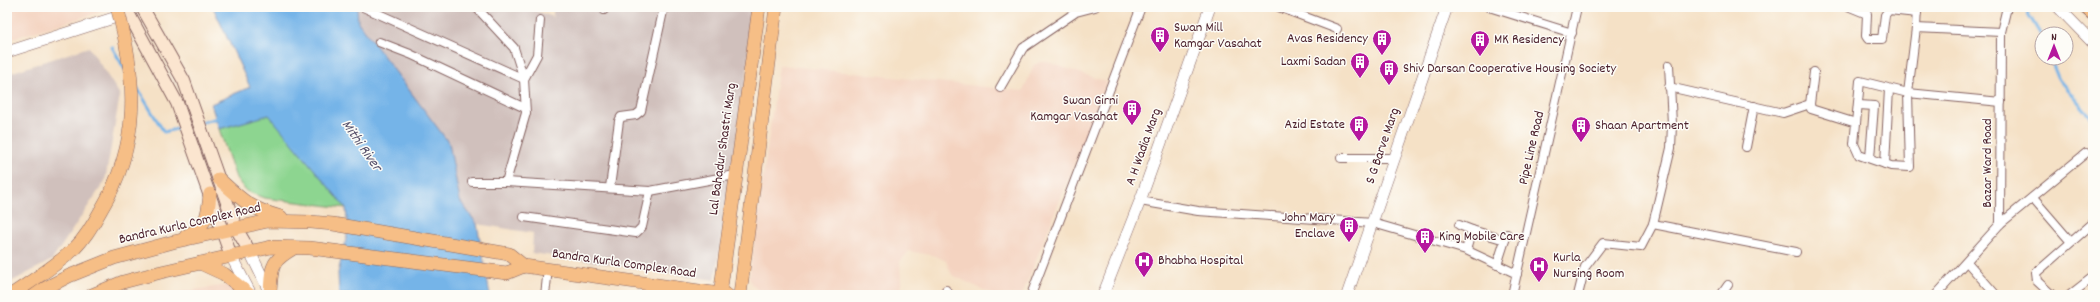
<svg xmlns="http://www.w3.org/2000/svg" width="2100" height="302" font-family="Dekko,sans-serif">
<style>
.built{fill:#f4d3c0}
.industrial{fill:#d0c0bc}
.green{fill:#8dd590;stroke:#6c7a5e}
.water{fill:#74b4e8;stroke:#5f6a8a}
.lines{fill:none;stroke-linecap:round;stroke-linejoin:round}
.stream{stroke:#74b4e8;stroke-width:3}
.minor-casing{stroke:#866361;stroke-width:10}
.tertiary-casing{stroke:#866361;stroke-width:12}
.secondary-casing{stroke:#866361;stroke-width:14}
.primary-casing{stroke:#866361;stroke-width:14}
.trunk-casing{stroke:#866361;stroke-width:16}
.minor{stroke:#fff;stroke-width:8}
.tertiary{stroke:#fff;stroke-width:11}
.secondary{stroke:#fbe5cf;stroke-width:12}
.primary{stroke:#f6be86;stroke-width:13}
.trunk{stroke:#f6be86;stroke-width:14}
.primary-bridge-casing{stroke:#866361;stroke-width:14;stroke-linecap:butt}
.primary-bridge{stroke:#f6be86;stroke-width:13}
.labels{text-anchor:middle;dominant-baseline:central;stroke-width:3;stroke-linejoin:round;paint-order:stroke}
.poi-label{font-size:14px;fill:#4a1f2b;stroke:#fdfcf7;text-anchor:start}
.street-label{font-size:14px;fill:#4a1f2b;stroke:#fdfcf7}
.water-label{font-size:15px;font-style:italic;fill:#59536d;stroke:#fdfcf7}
</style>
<rect width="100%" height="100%" fill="#fdfcf7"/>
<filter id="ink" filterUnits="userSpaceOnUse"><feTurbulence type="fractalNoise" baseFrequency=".025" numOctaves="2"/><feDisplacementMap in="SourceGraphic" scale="8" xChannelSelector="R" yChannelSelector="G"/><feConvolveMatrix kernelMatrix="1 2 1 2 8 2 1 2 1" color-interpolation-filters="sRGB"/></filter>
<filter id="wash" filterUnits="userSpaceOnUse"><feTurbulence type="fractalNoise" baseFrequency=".012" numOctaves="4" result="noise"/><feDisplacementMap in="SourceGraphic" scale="16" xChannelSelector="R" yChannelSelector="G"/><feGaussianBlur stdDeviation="0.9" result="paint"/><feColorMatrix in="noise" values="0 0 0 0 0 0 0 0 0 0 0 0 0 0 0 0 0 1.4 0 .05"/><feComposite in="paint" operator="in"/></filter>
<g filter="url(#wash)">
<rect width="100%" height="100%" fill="#f5e1c6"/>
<g class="built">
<path d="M7 7H103L104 11 7 40Z"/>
<path d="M1041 62H1047L1107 82 1022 295H994L952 275 946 261 936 256 909 251 900 262 902 295H796L758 290 752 285 749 278 779 65 1023 91 1034 65Z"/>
<path d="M228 285 236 295H167L173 293Z"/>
</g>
<g class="industrial">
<path d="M357 7H526L553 17V7H757L715 280 532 253 533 233 477 224 460 201 449 143 358 22Z"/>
<path d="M89 47 120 95 105 181 52 260 7 284V74Z"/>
</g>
<path class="green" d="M269 114 346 208 264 198 246 191 236 178 219 129Z"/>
<path class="water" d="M213 7H357L358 22 449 143 460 201 477 224 490 295H339L338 273 348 231 346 208 269 115 219 129 211 104 250 87Z"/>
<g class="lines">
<g class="stream">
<path d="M2024 7 2042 37"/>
<path d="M112 47 124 68"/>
<path d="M2050 58 2059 80 2093 119"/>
<path d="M136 86 164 132 184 127"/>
<path d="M202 122 218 118"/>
</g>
</g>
</g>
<g filter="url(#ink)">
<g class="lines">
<g class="minor-casing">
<g id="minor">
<path d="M363 7 524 79"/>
<path d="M476 7 514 48 524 79"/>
<path d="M1279 7 1337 29"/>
<path d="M1489 7 1572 33"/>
<path d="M1850 7 1867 14 1866 36 1868 39H1882L1885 15 1889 10 1917 13"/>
<path d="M604 10 605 7"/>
<path d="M1916 28 1917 7"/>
<path d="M379 42 410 54 525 108"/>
<path d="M1669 87 1783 113 1810 104 1811 109 1856 123"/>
<path d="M1000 88 1023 48 1076 12 1095 7"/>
<path d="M2001 102 1908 93 1860 81 1854 144 1859 155 1891 166 1910 167 1908 93 1916 28 2001 32"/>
<path d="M1810 104 1814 72"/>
<path d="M1859 105 1874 106 1870 158"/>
<path d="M1746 147 1754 106"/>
<path d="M1341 158H1395"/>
<path d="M1885 164 1889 89"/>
<path d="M472 182H506L650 191 735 175"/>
<path d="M506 182 526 113 524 79 537 55 540 20"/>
<path d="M610 187 619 121 621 117 636 115 641 111 664 7"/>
<path d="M2033 198 2071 242"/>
<path d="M1140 201 1198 211 1373 223 1466 250 1517 274"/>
<path d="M524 217 636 233 642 227 650 191"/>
<path d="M1653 224 1796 252"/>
<path d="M2000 224 2001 32 2007 7"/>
<path d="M1459 225 1472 230"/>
<path d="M1466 250 1472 230 1505 240"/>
<path d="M1967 262 1996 295"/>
<path d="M1497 265 1507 234"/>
<path d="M946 290 950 295"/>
<path d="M545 295 548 269"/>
<path d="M1031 295 1141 7"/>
<path d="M1512 295 1577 7"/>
<path d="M1578 295 1585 267 1603 243 1641 247 1653 224 1671 148 1672 124 1669 65"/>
<path d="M1721 295 1728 285"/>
<path d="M1936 295 2000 224 2086 153"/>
<path d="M2052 295 2037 281 2036 273 2093 223"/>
<path d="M2070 295 2093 277"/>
</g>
</g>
<g class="tertiary-casing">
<g id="tertiary">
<path d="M2058 7 2093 43"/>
<path d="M7 52 126 14"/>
<path d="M250 252 271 295"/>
<path d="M231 256 251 294"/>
<path d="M1103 295 1140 201 1210 7"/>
<path d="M1347 295 1447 7"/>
</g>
</g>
<g class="secondary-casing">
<g id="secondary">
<path d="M125 7 177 103 231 256"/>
<path d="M142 7 184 81 236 228 250 252"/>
</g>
</g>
<g class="primary-casing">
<g id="primary">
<path d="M219 179C243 201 249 208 281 217"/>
<path d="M186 236C207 226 208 216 210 194"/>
<path d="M200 263 224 274 250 295"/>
<path d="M270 292C272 266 270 262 294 248"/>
<path d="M32 295 69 276 114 258 173 242 268 221 311 222 333 224 509 254 524 266 727 295"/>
<path d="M92 295 123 282 161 272 271 247 310 248 507 273 524 266"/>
<path d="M720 295 759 7"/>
<path d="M740 295 776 7"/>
</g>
</g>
<g class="trunk-casing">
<path id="trunk" d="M2086 7 2093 13"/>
</g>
<use href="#minor" class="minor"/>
<use href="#tertiary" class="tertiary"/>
<use href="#secondary" class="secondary"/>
<use href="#primary" class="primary"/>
<use href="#trunk" class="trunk"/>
<g class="primary-bridge-casing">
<path id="primary-bridge" d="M11 295C33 280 56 266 75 248 85 238 94 223 101 210 141 143 137 79 117 7"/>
</g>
<use href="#primary-bridge" class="primary-bridge"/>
</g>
</g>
<defs>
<g id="building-pin" transform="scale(1)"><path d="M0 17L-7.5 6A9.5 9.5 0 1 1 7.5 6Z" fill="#b5179e" stroke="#fdfcf7"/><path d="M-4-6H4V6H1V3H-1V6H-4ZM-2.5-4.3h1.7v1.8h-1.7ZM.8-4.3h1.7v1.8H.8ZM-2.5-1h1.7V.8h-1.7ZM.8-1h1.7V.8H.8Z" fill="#fff"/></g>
<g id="hospital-pin" transform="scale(1)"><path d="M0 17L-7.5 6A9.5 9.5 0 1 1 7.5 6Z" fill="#b5179e" stroke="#fdfcf7"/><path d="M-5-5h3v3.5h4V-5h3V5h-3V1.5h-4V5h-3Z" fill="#fff"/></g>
</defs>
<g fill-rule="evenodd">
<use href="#building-pin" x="1160" y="36"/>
<use href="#building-pin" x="1382" y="39"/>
<use href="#building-pin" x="1480" y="40"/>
<use href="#building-pin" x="1360" y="62"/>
<use href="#building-pin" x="1389" y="69"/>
<use href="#building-pin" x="1132" y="109"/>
<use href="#building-pin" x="1359" y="125"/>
<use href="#building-pin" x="1581" y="126"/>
<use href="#building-pin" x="1349" y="226"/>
<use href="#building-pin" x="1425" y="237"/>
<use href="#hospital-pin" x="1144" y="261"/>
<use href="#hospital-pin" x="1539" y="266"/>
</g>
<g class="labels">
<g class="poi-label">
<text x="1174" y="28">Swan Mill<tspan x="1174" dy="16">Kamgar Vasahat</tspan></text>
<text x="1368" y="39" text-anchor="end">Avas Residency</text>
<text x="1494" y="40">MK Residency</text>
<text x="1346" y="62" text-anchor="end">Laxmi Sadan</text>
<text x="1403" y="69">Shiv Darsan Cooperative Housing Society</text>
<text x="1118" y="101" text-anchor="end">Swan Girni<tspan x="1118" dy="16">Kamgar Vasahat</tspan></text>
<text x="1345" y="125" text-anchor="end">Azid Estate</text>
<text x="1595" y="126">Shaan Apartment</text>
<text x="1335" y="218" text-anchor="end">John Mary<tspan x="1335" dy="16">Enclave</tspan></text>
<text x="1439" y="237">King Mobile Care</text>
<text x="1553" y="258">Kurla<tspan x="1553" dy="16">Nursing Room</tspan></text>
<text x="1158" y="261">Bhabha Hospital</text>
</g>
<g class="street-label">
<text transform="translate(1383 146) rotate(-71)">S G Barve Marg</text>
<text transform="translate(1144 147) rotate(-70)">A H Wadia Marg</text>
<text transform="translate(1532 148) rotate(-77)">Pipe Line Road</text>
<text transform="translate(723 149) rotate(-82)">Lal Bahadur Shastri Marg</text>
<text transform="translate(1988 163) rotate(-90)">Bazar Ward Road</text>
<text transform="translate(190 224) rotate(-13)">Bandra Kurla Complex Road</text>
<text transform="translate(624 264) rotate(8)">Bandra Kurla Complex Road</text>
</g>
<g class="water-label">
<text transform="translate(361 146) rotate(55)">Mithi River</text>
</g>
</g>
<rect width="2100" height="302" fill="none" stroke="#fdfcf7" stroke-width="24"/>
<g transform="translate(2054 46)"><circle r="19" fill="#fdfcf7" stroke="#b5a4a5"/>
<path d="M0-3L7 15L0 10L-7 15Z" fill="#b5179e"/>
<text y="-6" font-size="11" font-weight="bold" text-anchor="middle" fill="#4a1f2b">N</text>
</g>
</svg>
